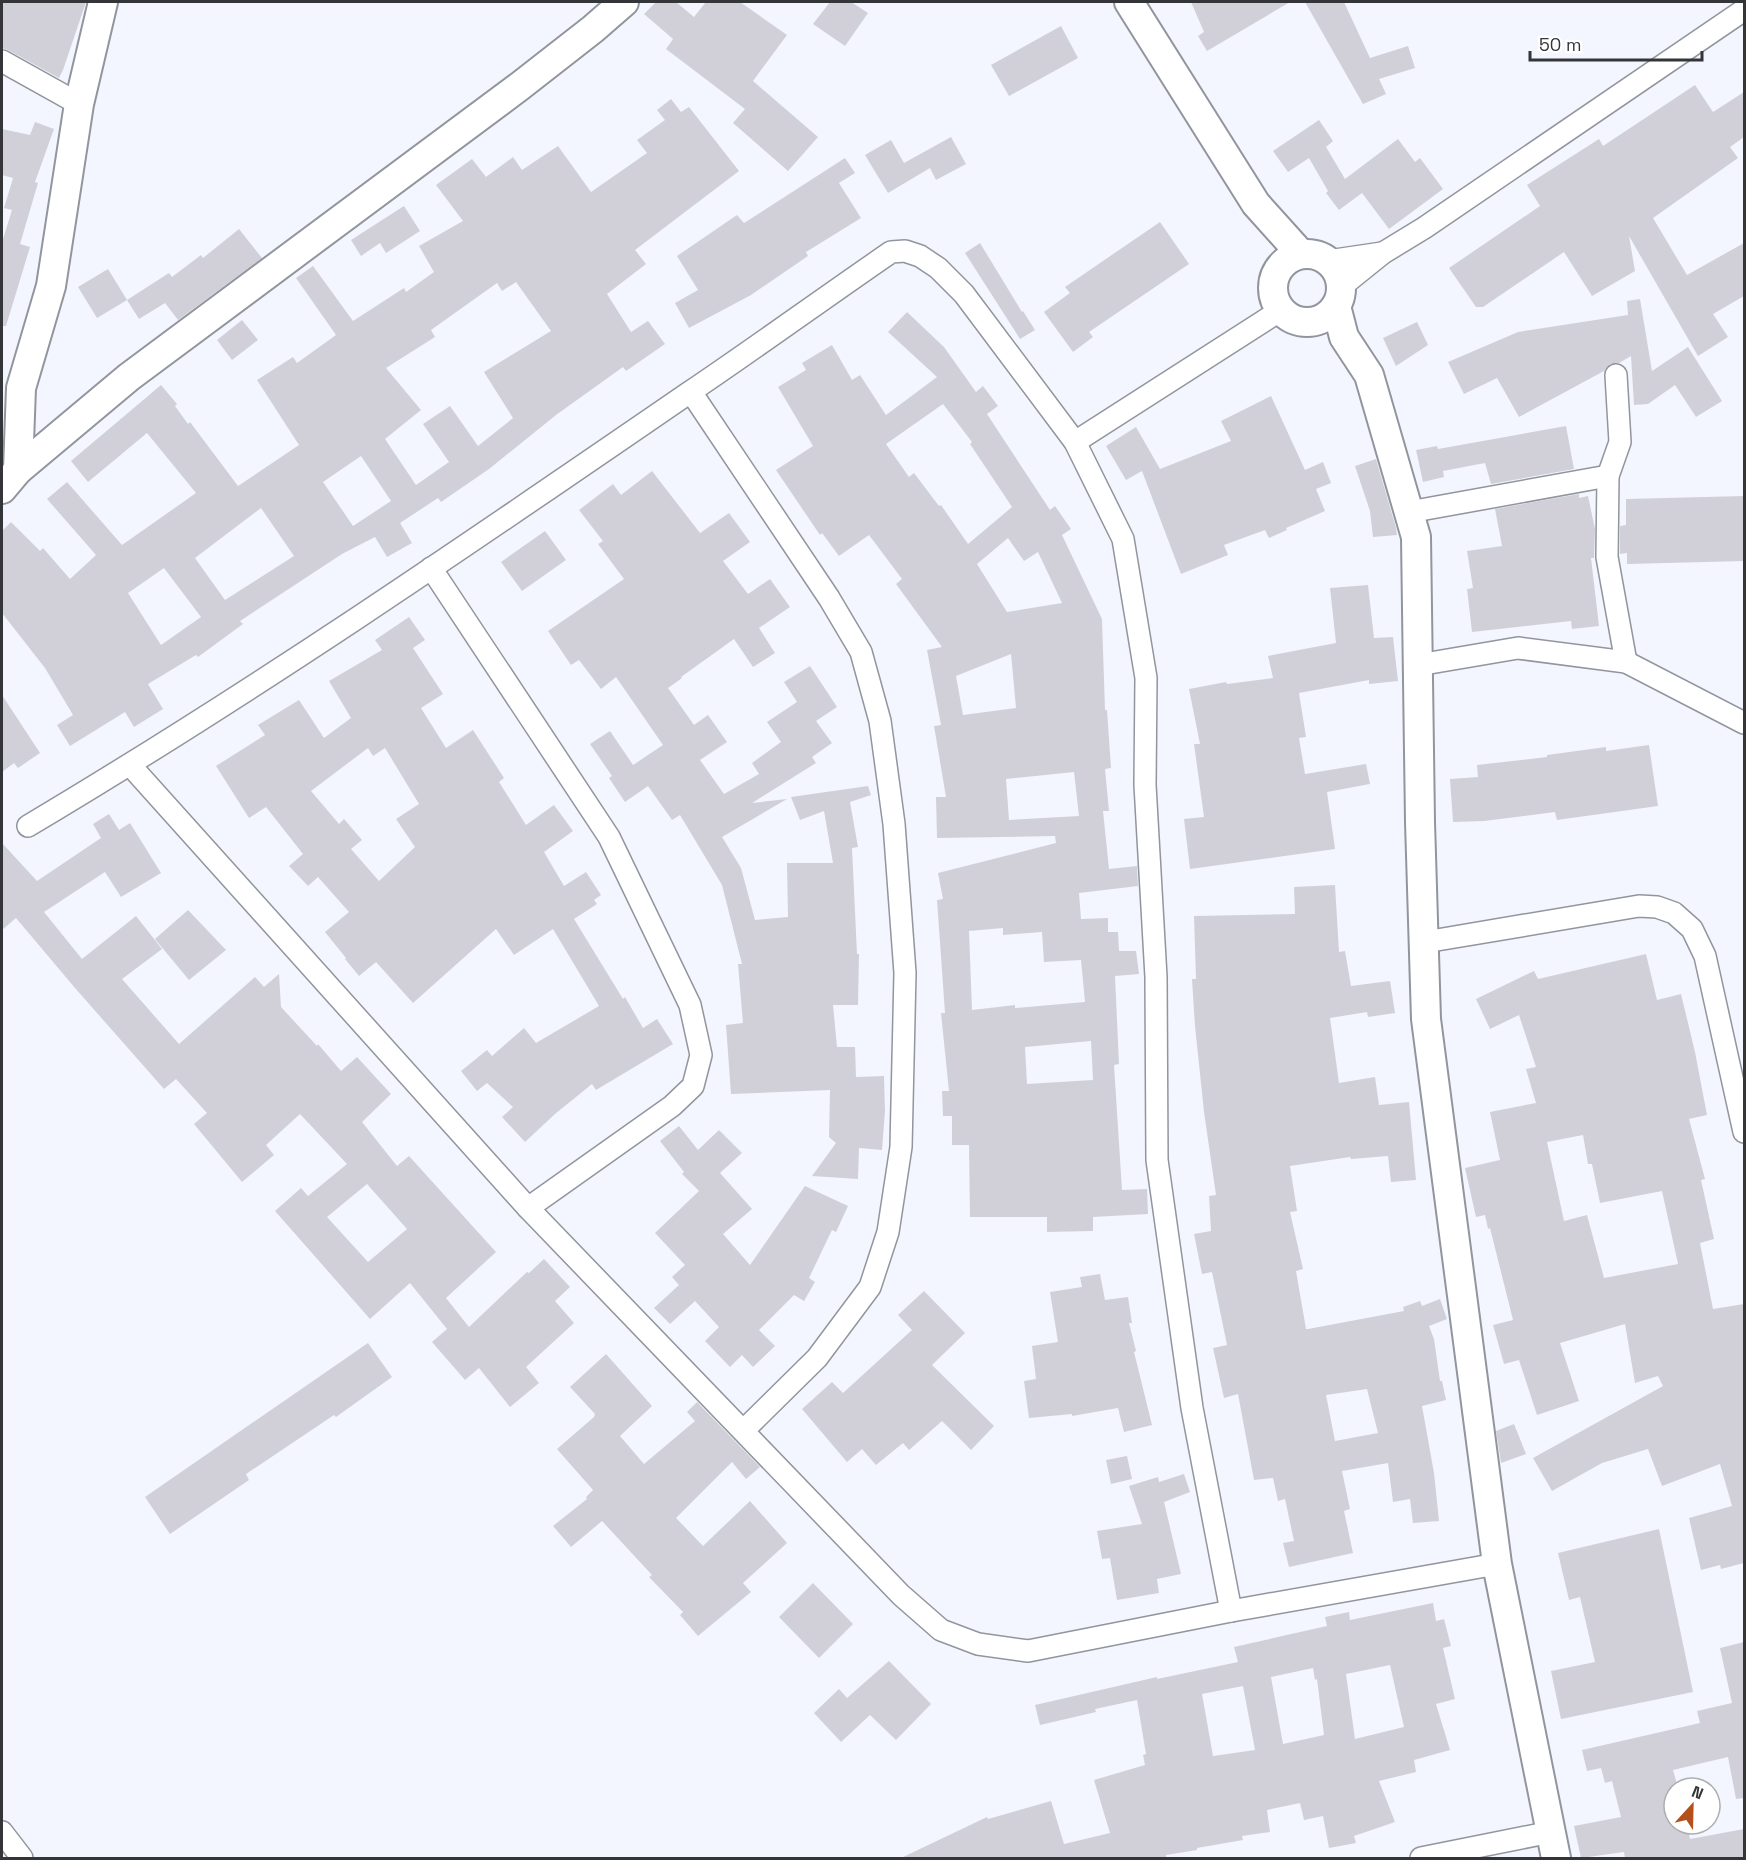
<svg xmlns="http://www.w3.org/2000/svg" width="1746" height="1860" font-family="'Space Grotesk',sans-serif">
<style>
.building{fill:#d1d0d9;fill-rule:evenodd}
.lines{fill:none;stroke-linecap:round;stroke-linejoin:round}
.street-casing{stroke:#91959d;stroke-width:24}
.secondary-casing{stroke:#91959d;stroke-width:32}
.street{stroke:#fff;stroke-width:21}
.secondary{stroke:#fff;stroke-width:28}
</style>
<rect width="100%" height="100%" fill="#f3f6fe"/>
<g class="building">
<path d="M2 2H86L63 70 59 78 8 50 2 48Z"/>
<path d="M656 2H676L694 17 706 2H740L787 35 753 81 818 137 788 171 733 123 745 109 666 49 673 39 644 14Z"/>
<path d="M830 2H851L868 13 845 46 813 24Z"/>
<path d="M1191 2H1290L1207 51 1198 36 1204 32Z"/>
<path d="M1305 2H1344L1370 58 1408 46 1415 68 1379 79 1386 94 1363 104Z"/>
<path d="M1061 26 1078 58 1009 96 991 65Z"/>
<path d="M1695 85 1713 112 1744 92V137L1730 147 1738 158 1653 218 1687 275 1744 243V296L1713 314 1728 337 1698 356 1629 236 1635 271 1592 296 1564 252 1483 307H1476L1449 268 1540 206 1527 185 1599 139 1603 146Z"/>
<path d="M671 99 681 112 689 107 739 171 635 250 646 264 607 294 631 332 648 321 665 344 626 371 623 367 556 415 489 469 441 502 438 498 400 523 412 543 387 557 375 537 342 554 240 621 243 624 198 657 196 655 148 684 163 709 134 727 125 712 70 746 57 725 73 715 45 668 2 613V531L11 522 40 551 43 548 70 579 96 555 47 499 67 482 122 545 196 493 147 433 88 482 71 461 161 385 177 404 175 406 188 424 190 422 238 486 299 445 257 380 293 357 297 363 336 335 296 278 313 266 353 321 404 288 406 292 434 272 419 246 463 221 436 185 472 159 486 177 513 157 522 170 558 146 591 192 647 153 637 140 665 120 657 110ZM516 282 551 331 484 372 513 418 478 446 450 406 423 424 449 462 416 485 385 439 421 410 386 368 435 337 431 330 497 283 502 291ZM361 456 391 501 353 526 323 482ZM261 508 294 556 225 600 195 558ZM164 568 201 617 161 645 128 593Z"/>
<path d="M1319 120 1333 141 1326 147 1345 179 1398 139 1415 162 1420 158 1443 189 1389 229 1362 193 1339 210 1326 193 1328 191 1309 158 1288 172 1273 151Z"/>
<path d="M35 122 54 129 35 182 38 183 20 244 30 247 6 326H2V238L3 239 12 210 4 208 13 178 2 175V129L30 135Z"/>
<path d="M951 137 966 164 936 180 930 168 888 193 865 155 891 140 904 163Z"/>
<path d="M845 158 855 173 839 183 861 218 806 252 808 256 751 295 689 328 675 303 698 290 677 256 737 215 744 223Z"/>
<path d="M404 206 420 231 386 253 380 243 361 256 351 240Z"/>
<path d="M1160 222 1189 264 1089 332 1093 337 1073 352 1044 312 1070 293 1065 287Z"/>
<path d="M239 229 262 258 178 320 165 303 139 319 127 300 169 273 172 277 201 255 203 258Z"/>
<path d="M980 243 1022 312 1023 311 1035 330 1020 339 965 253Z"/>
<path d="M108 269 127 300 97 318 78 287Z"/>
<path d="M1640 299 1652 371 1688 347 1722 401 1696 417 1675 385 1648 404 1634 405 1631 356 1619 363 1610 364 1604 371 1519 417 1497 378 1464 394 1448 362 1518 332 1628 315 1627 301Z"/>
<path d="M907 312 944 347 976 392 983 386 998 406 987 414 1050 510 1055 506 1071 529 1062 535 1102 619 1105 710H1107L1111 768 1105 769 1109 811H1103L1109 869 1137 866 1138 886 1079 893 1081 919 1108 918V932H1118L1119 951H1136L1139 974 1115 976 1119 1064 1114 1065 1122 1190 1147 1189 1148 1214 1093 1217V1231L1047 1232V1217H970L969 1145H952V1116H943L942 1091H949L941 1013H945L937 900 943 899 938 873 1056 843 1055 836 937 838 936 797H946L934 726 941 725 927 650 942 647 896 584 902 579 869 535 839 556 822 533 820 535 776 470 813 446 778 387 806 370 802 363 832 345 852 380 860 375 886 415 937 377 888 332ZM943 404 972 442 970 444 1012 507 968 544 941 505 939 506 914 473 909 477 886 444ZM1008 538 1024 561 1038 552 1062 603 1007 612 977 564ZM1011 654 1016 708 963 715 956 676ZM1074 772 1079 816 1009 820 1006 779ZM1003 928V935L1042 932 1044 962 1081 960 1085 1002 1015 1008V1005L972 1010 969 931ZM1091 1041 1093 1080 1027 1084 1025 1047Z"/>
<path d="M242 320 258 340 232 360 217 340Z"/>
<path d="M1417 322 1428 345 1396 366 1383 338Z"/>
<path d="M1271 396 1305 470 1323 462 1331 483 1316 489 1325 511 1286 528 1287 530 1269 538 1265 530 1224 545 1228 555 1181 574 1142 471 1126 480 1106 446 1136 427 1160 469 1231 441 1221 421Z"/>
<path d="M1566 426 1574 469 1491 484 1485 463 1443 471 1444 477 1423 482 1416 450 1437 446 1438 449Z"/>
<path d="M1376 459 1396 528 1397 535 1373 537 1370 511 1355 466Z"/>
<path d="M652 471 700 533 729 513 750 542 723 561 748 594 770 579 790 607 759 628 775 653 753 667 734 639 681 677 682 678 668 688 694 725 708 715 727 742 700 760 724 794 759 774 752 763 781 742 767 722 797 702 784 682 810 666 837 707 816 721 832 743 812 757 816 763 752 803 787 799 722 837 741 868 755 920 788 917 787 863H833L824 811 800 820 791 797 868 786 871 795 850 802 858 847 852 848 857 954H859L858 1005H833L837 1047H855L856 1077 884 1076 885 1111 882 1150 859 1148 858 1179 812 1176 836 1143 829 1137 830 1090 731 1094 726 1025 743 1023 738 964H742L722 885 680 815 672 820 648 786 625 802 609 778 612 776 590 744 610 731 633 765 663 745 616 677 601 689 579 660 571 665 548 631 624 579 598 544 603 541 579 510 613 484 621 495Z"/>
<path d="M1579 494V498L1588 496 1595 529 1594 558H1591L1599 626 1572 629 1571 621 1472 632 1467 589 1473 588 1467 551 1502 546 1495 509Z"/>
<path d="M1744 496V561L1627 564V553L1620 554V526L1626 525V499Z"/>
<path d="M545 531 566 560 522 591 501 562Z"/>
<path d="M1368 585 1374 638 1393 637 1398 681 1369 684V680L1299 693 1306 737 1299 738 1305 774 1366 764 1370 784 1327 792 1335 849 1190 869 1184 819 1204 817 1194 744H1200L1189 689 1226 682 1227 684 1273 678 1268 656 1336 643 1330 588Z"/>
<path d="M409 617 425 640 413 648 443 694 421 708 446 748 473 730 504 778 499 782 526 825 554 805 573 831 544 852 564 886 586 872 601 895 594 900 597 904 574 919 623 999 625 997 643 1028 657 1019 673 1044 596 1090 592 1084 555 1114 525 1142 502 1117 513 1107 487 1083 477 1091 461 1071 487 1050 492 1056 524 1028 536 1043 599 1006 553 929 514 955 496 929 413 1003 376 962 359 976 345 959 346 958 325 932 349 912 318 877 308 886 289 866 303 854 266 807 249 818 216 766 265 735 258 725 299 700 324 738 351 718 329 681 382 650 375 640ZM368 748 373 756 385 748 419 804 396 819 415 847 379 881 351 849 362 840 344 819 339 824 311 791Z"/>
<path d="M2 695 40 753 18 768 14 763 2 772Z"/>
<path d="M1649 745 1658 806 1557 820 1555 812 1484 821 1453 822 1450 779 1478 777 1477 765 1547 757V755L1606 747V751Z"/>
<path d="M109 814 119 830 130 823 161 873 121 897 105 872 44 912 82 959 136 916 162 949 122 979 179 1044 255 977 264 987 279 974 281 1007 317 1046 318 1044 341 1071 357 1057 391 1094 362 1122 397 1166 409 1156 496 1252 446 1298 469 1327 527 1272 529 1273 544 1259 570 1287 555 1301 574 1323 526 1367 539 1383 510 1407 479 1368 465 1380 432 1342 447 1329 410 1283 370 1319 275 1211 301 1188 308 1196 347 1164 300 1114 266 1145 274 1155 242 1182 194 1124 207 1113 176 1079 164 1089 75 988 16 918 2 930V843L37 881 101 838 93 824ZM367 1184 407 1229 368 1262 327 1217Z"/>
<path d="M1335 885 1339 952 1345 951 1351 986 1390 981 1395 1013 1368 1017 1367 1012 1330 1018 1339 1083 1375 1077 1379 1105 1409 1102 1416 1180 1391 1182 1388 1156 1351 1159 1350 1157 1290 1166 1297 1211 1290 1212 1303 1269 1296 1271 1306 1329H1308L1404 1311 1403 1307 1420 1301 1422 1306 1440 1299 1447 1319 1429 1326 1434 1339 1440 1381H1442L1446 1400 1422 1406 1434 1473 1439 1521 1413 1523 1410 1499 1393 1502 1388 1463 1342 1471 1350 1509 1344 1511 1353 1553 1289 1567 1283 1543 1294 1541 1285 1499 1278 1501 1273 1478 1254 1480 1238 1394 1224 1398 1213 1348 1227 1345 1212 1272 1202 1274 1194 1234 1211 1231 1209 1196 1216 1195 1204 1112 1195 1026 1192 979H1196L1194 916 1295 914 1294 887ZM1367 1389 1378 1433 1335 1441 1326 1395Z"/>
<path d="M188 910 226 950 189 980 155 939Z"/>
<path d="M1646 954 1657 1000 1681 994 1695 1052 1707 1115 1689 1119 1705 1179 1701 1180 1714 1239 1700 1243 1713 1309 1744 1304V1563L1721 1569 1720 1565 1701 1570 1689 1518 1732 1506 1720 1464 1662 1486 1648 1449 1602 1463 1552 1491 1533 1458 1663 1386 1658 1376 1635 1383 1625 1324 1560 1343 1579 1401 1537 1415 1519 1360 1504 1364 1493 1325 1513 1320 1490 1228 1488 1229 1485 1215 1476 1217 1465 1168 1500 1160 1490 1112 1536 1103 1526 1069 1536 1067 1519 1015 1490 1029 1476 999 1534 971 1538 979ZM1583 1135 1588 1164H1592L1600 1203 1662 1191 1678 1264 1604 1278 1587 1215 1564 1221 1547 1142Z"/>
<path d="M679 1126 698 1150 719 1130 742 1153 720 1173 752 1209 723 1234 750 1265 805 1186 848 1206 836 1232 832 1230 809 1278 815 1282 804 1301 794 1295 759 1330 775 1346 753 1367 742 1355 730 1367 705 1341 719 1327 695 1301 670 1324 654 1308 679 1285 672 1277 685 1265 655 1233 699 1191 682 1174 684 1172 660 1141Z"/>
<path d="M1100 1274 1105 1300 1128 1297 1132 1323H1129L1136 1351 1134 1352 1152 1425 1124 1432 1118 1408 1072 1416V1414L1029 1418 1024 1381 1036 1379 1032 1346 1058 1342 1050 1292 1082 1287 1080 1277Z"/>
<path d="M924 1291 965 1333 932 1365 994 1426 971 1450 942 1421 909 1450 903 1443 876 1465 862 1449 847 1462 802 1409 832 1382 843 1393 912 1330 898 1315Z"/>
<path d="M368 1343 392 1377 336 1417 334 1415 246 1474 249 1480 170 1534 145 1497Z"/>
<path d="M606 1354 652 1406 620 1436 644 1464 695 1421 687 1412 697 1402 760 1467 746 1479 732 1462 676 1518 703 1546 750 1501 787 1543 743 1583 751 1592 698 1636 680 1615 683 1612 649 1577 652 1575 602 1521 571 1547 553 1526 587 1499 586 1497 593 1490 557 1449 594 1417 595 1414 570 1387Z"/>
<path d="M1514 1424 1526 1454 1501 1463 1496 1431Z"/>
<path d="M1127 1456 1132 1479 1111 1484 1106 1460Z"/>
<path d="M1184 1474 1190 1492 1164 1502 1181 1574 1157 1579 1159 1593 1117 1600 1110 1558 1102 1559 1097 1531 1142 1524 1129 1486 1158 1477 1159 1482Z"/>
<path d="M1659 1529 1693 1692 1561 1719 1551 1671 1595 1662 1580 1597 1569 1600 1558 1553Z"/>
<path d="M813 1583 853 1624 819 1658 779 1617Z"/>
<path d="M1433 1603 1436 1621 1444 1619 1451 1646 1443 1648 1455 1699 1436 1704 1450 1750 1414 1760 1416 1772 1379 1781 1395 1822 1354 1836 1356 1843 1329 1848 1323 1816 1304 1820 1300 1803 1267 1810 1270 1832 1242 1836 1243 1840 1197 1848V1850L1166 1855V1858H901L987 1817 988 1819 1051 1801 1064 1844 1110 1833 1094 1780 1145 1765 1143 1755 1146 1754 1137 1700 1095 1709 1096 1712 1040 1725 1035 1705 1157 1677V1679L1238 1662 1234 1647 1327 1626 1325 1617 1349 1612 1350 1620ZM1390 1665 1404 1727 1355 1739 1346 1674ZM1313 1668 1315 1680 1317 1679 1324 1735 1283 1744 1271 1677ZM1243 1686 1255 1750 1213 1756 1202 1694Z"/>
<path d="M1744 1642V1798L1736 1799 1728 1757 1673 1770 1678 1788H1674V1824H1687L1690 1839 1744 1829V1858H1625L1624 1852 1581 1858 1574 1826 1621 1817 1612 1781 1605 1783 1601 1768 1587 1771 1582 1750 1700 1723 1697 1711 1732 1703 1720 1648Z"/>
<path d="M889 1661 931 1704 896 1740 870 1715 841 1742 814 1713 839 1689 847 1698Z"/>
</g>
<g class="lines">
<g class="street-casing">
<g id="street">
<path d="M2 61 79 104"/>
<path d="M1328 261 1382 253"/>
<path d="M1342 286 1383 253 1424 228 1744 10"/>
<path d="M1616 375 1620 442 1608 476 1607 557 1626 662"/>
<path d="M691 392 829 598 861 652 880 721 894 824 905 973 901 1147 888 1232 870 1287 817 1358 744 1430"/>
<path d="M1075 442 1281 310"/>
<path d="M1409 512 1608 476"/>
<path d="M431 568 609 837 690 1005 701 1055 693 1086 672 1106 528 1208"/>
<path d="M1418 665 1518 648 1626 662 1744 723"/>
<path d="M130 765 528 1208 901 1595 941 1630 978 1644 1028 1651 1231 1611 1497 1564"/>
<path d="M28 826C255 691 473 541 690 392 758 346 824 298 891 252L905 251 920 256 938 268 964 294 1075 442 1123 539 1146 678 1145 785 1156 977 1157 1160 1192 1408 1231 1611"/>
<path d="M1425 942 1639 906 1657 907 1674 913 1692 929 1705 956 1744 1132"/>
<path d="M2 1832 22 1858"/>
<path d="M1421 1858 1551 1832"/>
</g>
</g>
<g class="secondary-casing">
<g id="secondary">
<path d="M1129 2 1256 204 1301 254"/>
<circle cx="1307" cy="288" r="34"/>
<path d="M1336 306 1344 337 1369 375 1416 537 1420 822 1426 1019 1497 1564 1556 1858"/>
<path d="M18 470 21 388 51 286 79 104 103 2"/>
<path d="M2 489 18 470 129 377 520 86 593 29 624 2"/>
</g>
</g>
<use href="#street" class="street"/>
<use href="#secondary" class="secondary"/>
</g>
<rect width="1746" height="1860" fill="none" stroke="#333538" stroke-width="6"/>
<g transform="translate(1692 1806) rotate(22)"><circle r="28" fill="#ffffff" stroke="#adaeaf" stroke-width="1.5"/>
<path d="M0-4.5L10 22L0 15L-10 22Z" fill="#b4501c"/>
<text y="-9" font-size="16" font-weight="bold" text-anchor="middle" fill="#333538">N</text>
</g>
<path d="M1530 51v9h172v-9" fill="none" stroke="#333538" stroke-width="3"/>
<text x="1539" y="51" font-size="18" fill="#333538" stroke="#ffffff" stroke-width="4.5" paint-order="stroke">50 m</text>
</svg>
